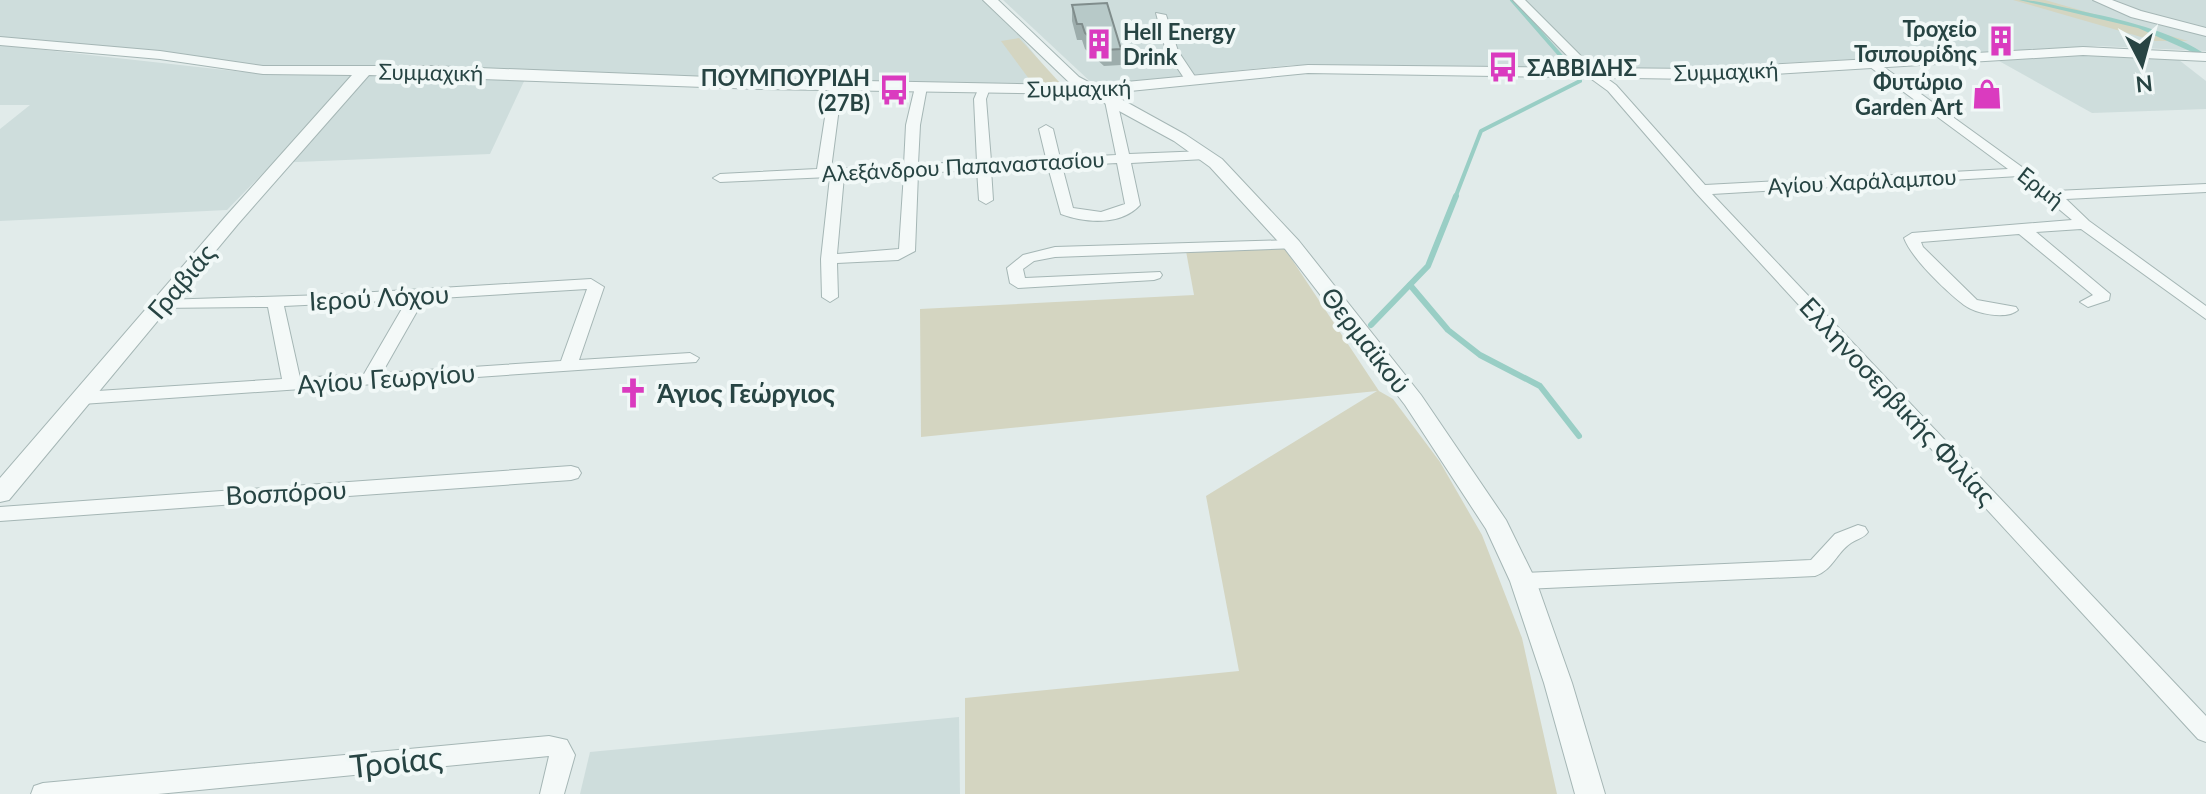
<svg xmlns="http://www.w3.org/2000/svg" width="2206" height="794" font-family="Lato,sans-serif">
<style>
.built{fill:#cedddc}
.green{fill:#d4d5c1}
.water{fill:#99cec5}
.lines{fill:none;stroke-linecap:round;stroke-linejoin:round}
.stream-far1{stroke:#99cec5;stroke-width:4}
.stream{stroke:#99cec5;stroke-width:6}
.minor-casing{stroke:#a5b6b5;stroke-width:2}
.tertiary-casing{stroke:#a5b6b5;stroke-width:2}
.minor{fill:#f4f9f8;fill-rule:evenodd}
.tertiary{fill:#f4f9f8;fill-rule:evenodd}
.wall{fill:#9dadac}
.building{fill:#b7c9c8;stroke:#808d8c;stroke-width:2}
.labels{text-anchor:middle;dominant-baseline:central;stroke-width:8;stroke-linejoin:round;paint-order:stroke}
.far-poi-label{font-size:22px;font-weight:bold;fill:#274443;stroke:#f1f8f7;text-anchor:end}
.far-street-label{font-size:22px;fill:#274443;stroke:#f1f8f7}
.street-label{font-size:26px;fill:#274443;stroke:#f1f8f7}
.poi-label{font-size:26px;font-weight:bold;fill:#274443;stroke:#f1f8f7;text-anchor:start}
.near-street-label{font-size:32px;fill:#274443;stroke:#f1f8f7}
</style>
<rect width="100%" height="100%" fill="#e1ebea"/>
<g class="built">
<path d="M0 0H990L1061 87 256 66 0 38Z"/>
<path d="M1003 0H2206V51L2098 46 1672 69 1293 65 1094 85Z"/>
<path d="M0 45 243 72 526 77 490 154 273 163 227 210 0 221V129L30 105H0Z"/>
<path d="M2078 55 2179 60 2206 81V109L2092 113 1999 61Z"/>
<path d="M959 717 960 794H580L590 752Z"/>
</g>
<g class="green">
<path d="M2013 0H2045L2188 41H2155Z"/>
<path d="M1019 38 1060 83H1032L1001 41Z"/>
<path d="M1285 249 1379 391 1393 399 1440 462 1482 535 1522 638 1557 794H965V698L1239 671 1206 496 1377 391 921 437 920 309 1194 295 1186 251Z"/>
</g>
<path class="water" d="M2019 0C2037 0 2050 5 2067 8 2113 18 2162 27 2202 52H2192L2138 28Z"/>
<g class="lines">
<g class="stream-far1">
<path d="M1512 0 1567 63"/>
<path d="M1455 198 1481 131 1580 81"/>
</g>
<g class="stream">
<path d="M1410 285 1448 330 1480 355 1540 386 1579 436"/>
<path d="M1371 325 1428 266 1456 196"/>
</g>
<g class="minor-casing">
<g id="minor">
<path d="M1513 0H1525L1594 69 1616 85 1705 185 2008 169 1870 67V61L1874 60 2055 191 2206 184V192L2066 199 2089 221 2206 306V319L2081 229 2036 232 2110 294 2109 300 2088 307 2080 302 2093 295 2019 234 1921 242 1923 247 1977 300 2016 307 2018 310C2007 320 1976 314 1964 305 1946 291 1912 259 1904 238L1912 233 2072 220 2019 176 1712 194 2206 716V742L2198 739 1696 193 1608 91 1586 75Z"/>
<path d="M1156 13 1166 15 1178 51 1198 81 1196 84H1188L1166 51Z"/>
<path d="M836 81 842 85 831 169 904 165 906 125 915 87 921 83 927 87 920 125 918 164 977 162 974 99 980 85 984 84 990 88 986 99 991 161 1046 158 1039 129 1046 125 1053 129 1060 158 1116 155 1105 101 1111 97 1117 101 1129 154 1205 151 1212 155 1205 159 1131 163 1140 205C1121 226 1085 223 1061 214L1048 167 991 169 993 200 986 204 979 200 977 170 918 173 915 251 898 260 837 263 838 297 830 302 822 297 821 259 830 177 720 182 713 178 720 174 817 169 830 85ZM1117 163 1125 204 1101 212 1073 208 1062 166ZM904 173 899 249 837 254 844 176Z"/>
<path d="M1292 240 1297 242V248L1055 257 1034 261 1023 269 1025 278 1160 272 1162 275 1160 278 1154 280 1018 288 1010 283 1007 268 1023 255 1055 247Z"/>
<path d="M591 279 604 287 579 360 690 353 699 358 696 362 82 404 73 398 82 392 282 379 268 307 155 308 153 305 155 302 161 300 325 295ZM587 289 561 361 382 373 424 299ZM407 300 364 374 300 378 284 306Z"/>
<path d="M571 466 578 468 581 473 578 478 571 480 0 521V507Z"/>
<path d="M1858 525 1865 527 1868 532C1863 539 1858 538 1851 543 1836 553 1833 570 1815 576L1523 589 1515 587 1512 581 1515 575 1523 573 1811 560 1835 534Z"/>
<path d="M549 736 567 740 575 755 564 794H540L549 756 158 794H31L34 786 43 783Z"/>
</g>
</g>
<g class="tertiary-casing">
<g id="tertiary">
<path d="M983 0H998L1079 77 1094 85 1308 65 1695 69 2083 47 2206 53V61L2083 55 1695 79 1308 73 1110 93 1186 135 1222 159 1299 241 1421 395 1506 520 1536 581 1572 683 1605 794H1575L1544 683 1510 581 1486 529 1405 405 1285 249 1210 167 1174 141 1088 94 760 89 369 75 238 224 9 500 0 502V478L226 216 352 75 263 74 160 59 0 45V37L160 51 263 66H429L760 79 1072 85Z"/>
<path d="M2093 0H2112L2141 11 2206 28V36L2131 17Z"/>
</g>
</g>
<use href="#minor" class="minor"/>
<use href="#tertiary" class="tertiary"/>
</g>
<path class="wall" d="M1072 5 1121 49V65L1104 66 1085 49 1082 40H1077L1072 21Z"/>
<path class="building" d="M1107 3 1121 49 1104 50 1085 33 1082 24H1077L1072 5Z"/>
<defs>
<g id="building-bare" transform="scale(2.4)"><path d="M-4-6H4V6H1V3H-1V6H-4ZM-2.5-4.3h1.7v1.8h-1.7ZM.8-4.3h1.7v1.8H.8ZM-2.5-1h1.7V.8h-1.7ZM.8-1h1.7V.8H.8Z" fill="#da3bbf" stroke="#f1f8f7" stroke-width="2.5" paint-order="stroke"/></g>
<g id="bus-bare" transform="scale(2.4)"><path d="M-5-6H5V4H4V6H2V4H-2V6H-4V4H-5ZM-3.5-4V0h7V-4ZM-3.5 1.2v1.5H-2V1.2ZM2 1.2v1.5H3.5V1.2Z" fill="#da3bbf" stroke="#f1f8f7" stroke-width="2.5" paint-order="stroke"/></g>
<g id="shop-bare" transform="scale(2.4)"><path d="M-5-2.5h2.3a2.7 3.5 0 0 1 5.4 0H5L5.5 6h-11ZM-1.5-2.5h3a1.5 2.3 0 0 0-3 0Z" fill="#da3bbf" stroke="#f1f8f7" stroke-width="2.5" paint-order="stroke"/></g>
<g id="church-bare" transform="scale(2.4)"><path d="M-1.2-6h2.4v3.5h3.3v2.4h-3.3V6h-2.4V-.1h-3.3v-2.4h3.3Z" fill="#da3bbf" stroke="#f1f8f7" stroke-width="2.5" paint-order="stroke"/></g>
</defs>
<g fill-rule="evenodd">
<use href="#building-bare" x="2001" y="41"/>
<use href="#building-bare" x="1099" y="44"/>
<use href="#bus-bare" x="1503" y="67"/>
<use href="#bus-bare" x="894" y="90"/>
<use href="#shop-bare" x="1987" y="94"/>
<use href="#church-bare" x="633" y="393"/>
</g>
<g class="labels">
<g class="far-poi-label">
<text x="1977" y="28">Τροχείο<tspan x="1977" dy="25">Τσιπουρίδης</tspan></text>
<text x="1123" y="31" text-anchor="start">Hell Energy<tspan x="1123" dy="25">Drink</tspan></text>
<text x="1527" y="67" text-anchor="start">ΣΑΒΒΙΔΗΣ</text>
<text x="870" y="77">ΠΟΥΜΠΟΥΡΙΔΗ<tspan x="870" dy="25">(27Β)</tspan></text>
<text x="1963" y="81">Φυτώριο<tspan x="1963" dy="25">Garden Art</tspan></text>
</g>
<g class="far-street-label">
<text transform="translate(1726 71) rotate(-2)">Συμμαχική</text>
<text transform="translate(431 72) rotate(1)">Συμμαχική</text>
<text transform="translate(1079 88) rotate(-1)">Συμμαχική</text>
<text transform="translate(963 166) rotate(-3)">Αλεξάνδρου Παπαναστασίου</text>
<text transform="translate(1862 181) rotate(-3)">Αγίου Χαράλαμπου</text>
<text transform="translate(2041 187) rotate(38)">Ερμή</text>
</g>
<g class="street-label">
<text transform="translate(181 281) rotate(-50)">Γραβιάς</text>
<text transform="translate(379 297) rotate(-3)">Ιερού Λόχου</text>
<text transform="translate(1366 340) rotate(52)">Θερμαϊκού</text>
<text transform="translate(386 378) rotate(-4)">Αγίου Γεωργίου</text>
<text transform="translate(1898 401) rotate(47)">Ελληνοσερβικής Φιλίας</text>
<text transform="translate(286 492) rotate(-3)">Βοσπόρου</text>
</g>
<g class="poi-label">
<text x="657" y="393">Άγιος Γεώργιος</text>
</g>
<g class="near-street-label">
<text transform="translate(396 761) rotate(-6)">Τροίας</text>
</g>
</g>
<g transform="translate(2142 64) rotate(174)" stroke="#f1f8f7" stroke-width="6" paint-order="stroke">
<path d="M0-6L14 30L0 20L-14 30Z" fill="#274443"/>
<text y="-12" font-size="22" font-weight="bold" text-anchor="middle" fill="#274443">N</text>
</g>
</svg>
